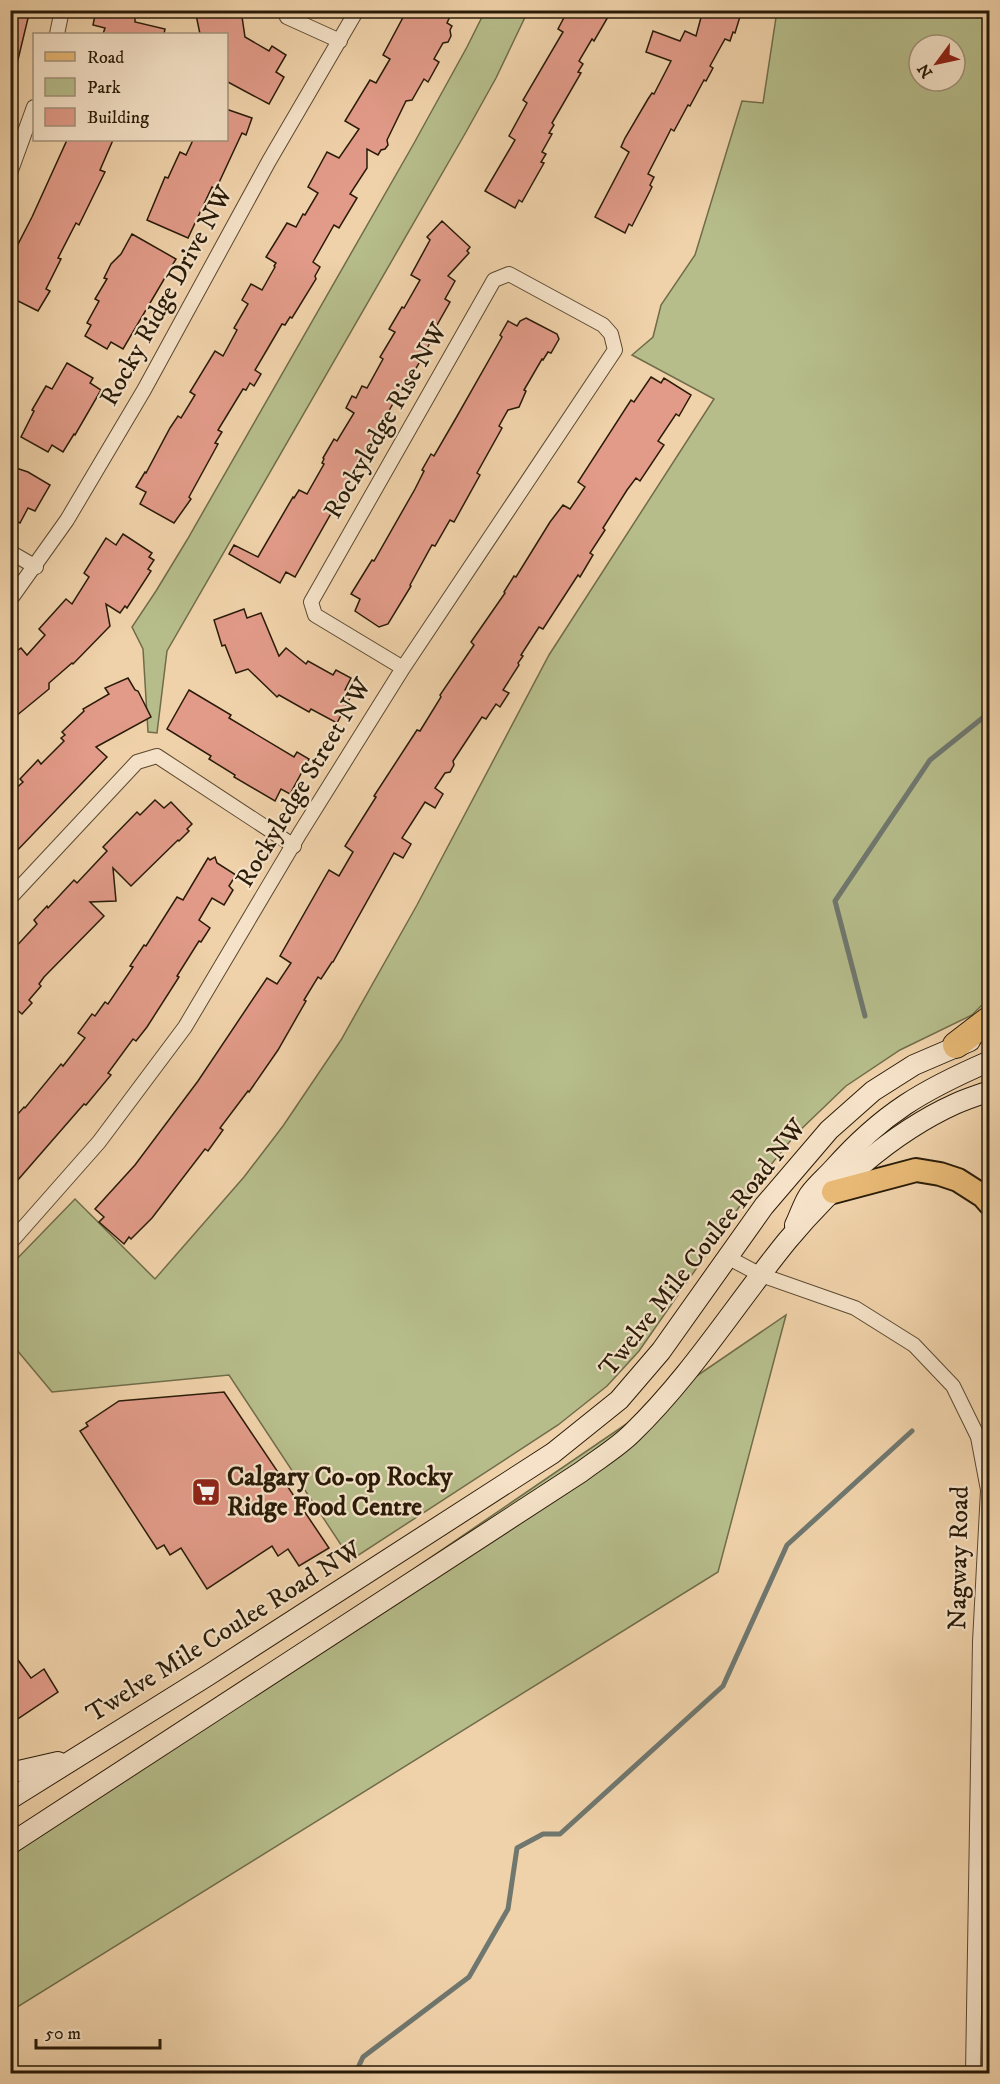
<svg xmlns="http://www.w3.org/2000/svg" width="1000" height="2084" font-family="'IM FELL DW Pica',serif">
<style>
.green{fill:#b6bd8b;stroke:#706c4a;stroke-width:1.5;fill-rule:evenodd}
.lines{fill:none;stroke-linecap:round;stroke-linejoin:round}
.stream{stroke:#6f776f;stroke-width:5}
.building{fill:#e29b89;stroke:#291b08;stroke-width:1.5}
.street-casing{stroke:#5b4930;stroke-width:16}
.secondary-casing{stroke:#291b08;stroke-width:22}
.primary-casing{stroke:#291b08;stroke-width:26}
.highway-casing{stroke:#291b08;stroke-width:28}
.street{stroke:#f5e2c8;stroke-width:14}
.secondary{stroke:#f5e2c8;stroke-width:20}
.primary{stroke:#e8b975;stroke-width:22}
.highway{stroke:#e8b975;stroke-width:26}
.labels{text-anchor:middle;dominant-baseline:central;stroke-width:4.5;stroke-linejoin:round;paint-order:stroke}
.street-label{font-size:26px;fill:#291b08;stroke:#f5e2c8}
.poi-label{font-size:26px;font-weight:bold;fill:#291b08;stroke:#f5e2c8;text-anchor:start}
</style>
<rect width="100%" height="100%" fill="#f0d2aa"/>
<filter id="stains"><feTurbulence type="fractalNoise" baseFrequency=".00333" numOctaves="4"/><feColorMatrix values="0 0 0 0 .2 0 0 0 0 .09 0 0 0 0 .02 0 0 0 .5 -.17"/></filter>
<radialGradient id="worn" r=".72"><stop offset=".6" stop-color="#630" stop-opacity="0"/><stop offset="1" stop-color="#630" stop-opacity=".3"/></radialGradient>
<g class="green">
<path d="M485 11H528L496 78 466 132 167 651 157 733 148 732 143 649 132 627 156 591 187 540 413 145 467 47Z"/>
<path d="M777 11H989V998L972 1015 900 1050 846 1086 795 1135 753 1187 639 1351 607 1386 558 1425 351 1560 229 1375 52 1392 11 1343V1265L75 1199 155 1279 244 1177 283 1126 341 1040 417 905 549 655 714 399 632 355 653 337 661 305 695 255 742 101 763 103ZM919 45H955V81H919Z"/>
<path d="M786 1315 718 1572 11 2011V1844Z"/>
</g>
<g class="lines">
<g class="stream">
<path d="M865 1016 835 901 930 760 990 712"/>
<path d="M355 2074 363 2057 469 1977 508 1909 517 1848 543 1834H560L723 1686 787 1545 912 1431"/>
</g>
</g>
<g class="building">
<path d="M10 10H30L15 72H10Z"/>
<path d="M96 10H135V22L165 29 164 34H103L105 28 93 25Z"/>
<path d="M195 10H241L245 37 269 51 272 46 286 55 276 72 284 77 269 104 226 81V34H200Z"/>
<path d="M407 10H453L447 23 452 26 450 30 451 36 448 42 443 43 434 59 439 62 428 82 424 79 412 100 406 101 387 140 388 145 385 149 381 150 378 155 367 149V168L350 194 357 198 339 228 334 225 313 262 320 267 315 276 316 279 292 318 290 317 285 325 282 324 268 348 255 370 261 374 254 386 250 383 246 390 243 389 218 430 222 432 215 443 218 444 189 497 191 499 174 523 140 504 146 492 136 487 145 472 146 473 170 428 178 416 181 418 195 395 190 392 215 351 223 356 237 330 234 328 248 304 242 300 251 284 262 290 275 267 274 266 276 263 266 257 276 241 287 223 296 227 303 214 305 215 318 193 308 187 327 152 339 158 359 129 345 121 370 80 376 83 390 59 383 55Z"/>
<path d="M568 10H612L594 41 592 39 579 61 583 64 578 72 581 73 552 123 554 125 549 133 552 134 542 152 546 154 541 162 544 163 522 202 519 200 515 208 485 191 515 140 509 136 527 103 523 100 563 32 558 29Z"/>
<path d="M703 10H742L735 33 733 32 730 41 725 39 710 66 713 68 706 81 704 80 690 106 688 105 674 131 671 129 667 137 648 174 654 177 650 185 652 187 632 226 629 224 625 233 595 217 629 152 621 147 625 138 648 99 652 93 654 94 671 61 646 52 653 31 680 41 685 31 696 36Z"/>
<path d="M226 109 252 118 246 135 242 133 216 189 212 187 188 238 147 220 165 177 168 178 180 152 186 155 193 140H226Z"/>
<path d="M67 140H113L100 170 105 172 79 225 76 223 58 258 61 259 46 289 50 291 38 311 10 297V265L15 255 13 254 32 217Z"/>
<path d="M442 221 470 247 467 251 469 253 448 276 455 281 445 299 450 302 432 334 434 335 421 360 412 375 410 374 363 456 365 457 351 480H350L295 577 286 572 280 583 229 554 234 545 258 557 293 497 294 498 299 490 307 494 324 464 322 463 324 459 323 458 334 439 337 441 354 413 346 408 352 396 356 398 362 386 367 388 383 359 380 357 395 332 389 329 402 307 404 308 420 280 411 275 430 240 427 237Z"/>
<path d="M132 234 176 259 123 349 111 342 107 349 85 336 91 325 87 323 99 301 95 299 107 279 104 278 111 264 121 254Z"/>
<path d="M526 318 557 334 559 339 551 353 548 352 543 360 542 359 524 390 526 391 519 407 508 410 499 426 502 428 477 473 480 475 454 522 450 520 435 546 432 545 410 585 411 586 388 624 379 627 355 611 360 599 351 594 372 560 374 561 415 489 424 471 422 470 431 454 434 456 456 418 502 337 500 335 508 321 517 326 520 321Z"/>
<path d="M67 363 93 378 90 383 101 390 75 435 74 434 63 452 52 445 48 452 21 437 34 411 32 410 46 386 52 389Z"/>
<path d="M651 377 661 383 664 378 691 395 679 416 676 414 658 441 664 445 640 481 636 478 627 490 603 528 605 530 590 553 593 555 580 577 578 575 543 629 539 627 521 655 523 656 518 663 519 665 503 690 509 693 500 707 496 704 486 719 482 717 453 761 454 765 450 772 445 773 435 788 443 794 435 808 425 802 402 838 411 844 403 858 394 853 333 962H332L321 979 318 977 304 1000 306 1001 278 1050 249 1092 248 1091 220 1128 223 1130 208 1151 205 1149 152 1218 131 1239 129 1237 124 1244 99 1222 104 1217 95 1209 135 1165 198 1081 267 978 277 984 291 963 280 956 329 870 339 876 353 852 345 846 376 797 374 796 417 730 420 731 441 697 440 695 474 645 471 642 505 593 504 592 514 576 516 577 550 522 563 505 570 509 585 487 578 482 631 400 634 402Z"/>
<path d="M10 466 28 472 50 485 35 511 28 508 20 523 10 518Z"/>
<path d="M123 534 152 553 149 557 154 560 148 569 151 571 127 608 125 606 120 613 106 604 110 626 73 664 72 663 49 683V689L10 721V656L21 648 27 655 45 635 39 629 66 599 72 604 89 577 84 573 106 538 116 545Z"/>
<path d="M244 609 247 618 261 613 279 656 286 648 306 664 308 661 333 675 336 670 351 678 345 690 352 694 337 723 311 709 309 712 279 695 277 697 248 669 236 673 225 645 222 646 214 620Z"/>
<path d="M128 678 135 690 138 691 151 717 96 747 107 757 10 858V794L23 782 20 779 38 760 41 764 64 741 61 738 65 735 62 732 84 711 83 709 109 694 105 688Z"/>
<path d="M189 690 231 715 229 718 294 757 297 752 309 759 290 794 281 789 275 801 234 777 235 775 209 759 211 756 167 729Z"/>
<path d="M155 800 164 808 171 802 192 824 187 829 189 831 179 841 178 840 131 886 113 868 116 901 90 902 104 916 44 977 39 984 41 986 29 1000 32 1003 22 1014 10 1004V953L37 924 34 920 47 906 48 908 74 880 77 883 107 851 103 847 137 812 140 815Z"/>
<path d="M215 857 217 863 236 875 229 886 233 890 224 905 212 898 199 920 210 928 201 942 199 941 177 976 179 977 147 1027 136 1041 133 1039 108 1073 111 1075 86 1105 84 1104 10 1189V1123L24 1107 25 1108 61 1064 63 1066 85 1038 78 1033 92 1014 95 1016 105 1002 108 1004 133 967 130 966 144 945 146 946 177 897 183 900 208 858 210 860Z"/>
<path d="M224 1392 329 1548 299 1566 288 1549 278 1556 272 1546 207 1589 181 1548 170 1555 164 1545 157 1549 80 1431 88 1426 86 1423 119 1401Z"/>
<path d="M10 1649 31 1678 44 1669 58 1692 10 1724Z"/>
</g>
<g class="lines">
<g class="street-casing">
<g id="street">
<path d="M284 10 287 17 340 41"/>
<path d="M57 34 62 10"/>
<path d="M10 173 34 107"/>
<path d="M10 552 36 567"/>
<path d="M10 600 67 520 144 390 269 161 357 10"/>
<path d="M10 898 137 762 157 756 294 846"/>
<path d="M10 1243 99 1142 185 1027 300 833 403 668 615 350 611 334 603 325 509 274 494 280 311 602 315 615 403 668"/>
<path d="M727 1257 761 1275 855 1308 914 1345 953 1386 978 1437 988 1490 980 1642 973 2074"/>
</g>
</g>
<g class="secondary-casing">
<g id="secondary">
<path d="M795 1225C800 1215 803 1204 809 1195 816 1185 826 1177 834 1168 883 1113 923 1090 990 1061"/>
<path d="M10 1773 58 1762"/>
<path d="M10 1799 207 1676 553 1453 619 1400 661 1351 764 1206 829 1130 873 1091 914 1065 970 1041"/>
<path d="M10 1844 581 1472C598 1459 617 1448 632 1433 691 1376 735 1305 787 1241 832 1187 891 1133 955 1104 966 1099 978 1095 990 1091"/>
</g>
</g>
<g class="primary-casing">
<path id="primary" d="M833 1192 916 1170 940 1174 958 1180 983 1196 990 1204"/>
</g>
<g class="highway-casing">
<path id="highway" d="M956 1045 990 1019"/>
</g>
<use href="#street" class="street"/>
<use href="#secondary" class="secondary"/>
<use href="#primary" class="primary"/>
<use href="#highway" class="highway"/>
</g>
<defs>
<g id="supermarket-square" transform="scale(1.5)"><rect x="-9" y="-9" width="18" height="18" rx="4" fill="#8f2418" stroke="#f5e2c8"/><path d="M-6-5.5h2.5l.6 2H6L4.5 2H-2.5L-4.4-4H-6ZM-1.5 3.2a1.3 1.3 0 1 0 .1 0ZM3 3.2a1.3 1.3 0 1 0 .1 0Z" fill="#fff"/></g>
</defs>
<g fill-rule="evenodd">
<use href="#supermarket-square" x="206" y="1492"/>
</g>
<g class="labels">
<g class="street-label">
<text transform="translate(167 296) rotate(-61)">Rocky Ridge Drive NW</text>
<text transform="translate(386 421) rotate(-60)">Rockyledge Rise NW</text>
<text transform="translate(304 783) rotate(-59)">Rockyledge Street NW</text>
<text transform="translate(703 1248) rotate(-52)">Twelve Mile Coulee Road NW</text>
<text transform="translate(959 1558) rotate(-89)">Nagway Road</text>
<text transform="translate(224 1632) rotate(-32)">Twelve Mile Coulee Road NW</text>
</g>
<g class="poi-label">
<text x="227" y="1477">Calgary Co-op Rocky<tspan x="227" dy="30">Ridge Food Centre</tspan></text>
</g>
</g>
<rect width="1000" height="2084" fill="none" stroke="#f0d2aa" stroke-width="36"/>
<rect x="12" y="12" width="976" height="2060" fill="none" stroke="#291b08" stroke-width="3"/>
<rect x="18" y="18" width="964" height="2048" fill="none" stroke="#291b08" stroke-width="1.5"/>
<rect x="33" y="33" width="195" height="108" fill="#f5e2c8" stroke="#a3927b" stroke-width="1.5"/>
<rect x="45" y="52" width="30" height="9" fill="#e8b975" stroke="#a3927b" stroke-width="1.5"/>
<text x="87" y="63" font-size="18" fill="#291b08">Road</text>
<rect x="45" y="78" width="30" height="18" fill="#b6bd8b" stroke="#a3927b" stroke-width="1.5"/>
<text x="87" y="93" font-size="18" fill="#291b08">Park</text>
<rect x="45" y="108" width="30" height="18" fill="#e29b89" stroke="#a3927b" stroke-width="1.5"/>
<text x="87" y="123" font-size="18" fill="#291b08">Building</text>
<g transform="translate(937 63) rotate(237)"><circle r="28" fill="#f5e2c8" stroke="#a3927b" stroke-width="1.5"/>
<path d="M0-4.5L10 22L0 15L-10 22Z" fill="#8f2418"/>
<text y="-9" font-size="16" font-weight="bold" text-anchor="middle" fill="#291b08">N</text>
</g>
<path d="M36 2039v9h124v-9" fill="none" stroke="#291b08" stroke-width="3"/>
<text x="45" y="2039" font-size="18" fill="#291b08" stroke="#f5e2c8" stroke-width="4.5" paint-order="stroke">50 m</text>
<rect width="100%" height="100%" filter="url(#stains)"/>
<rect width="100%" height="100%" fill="url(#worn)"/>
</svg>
